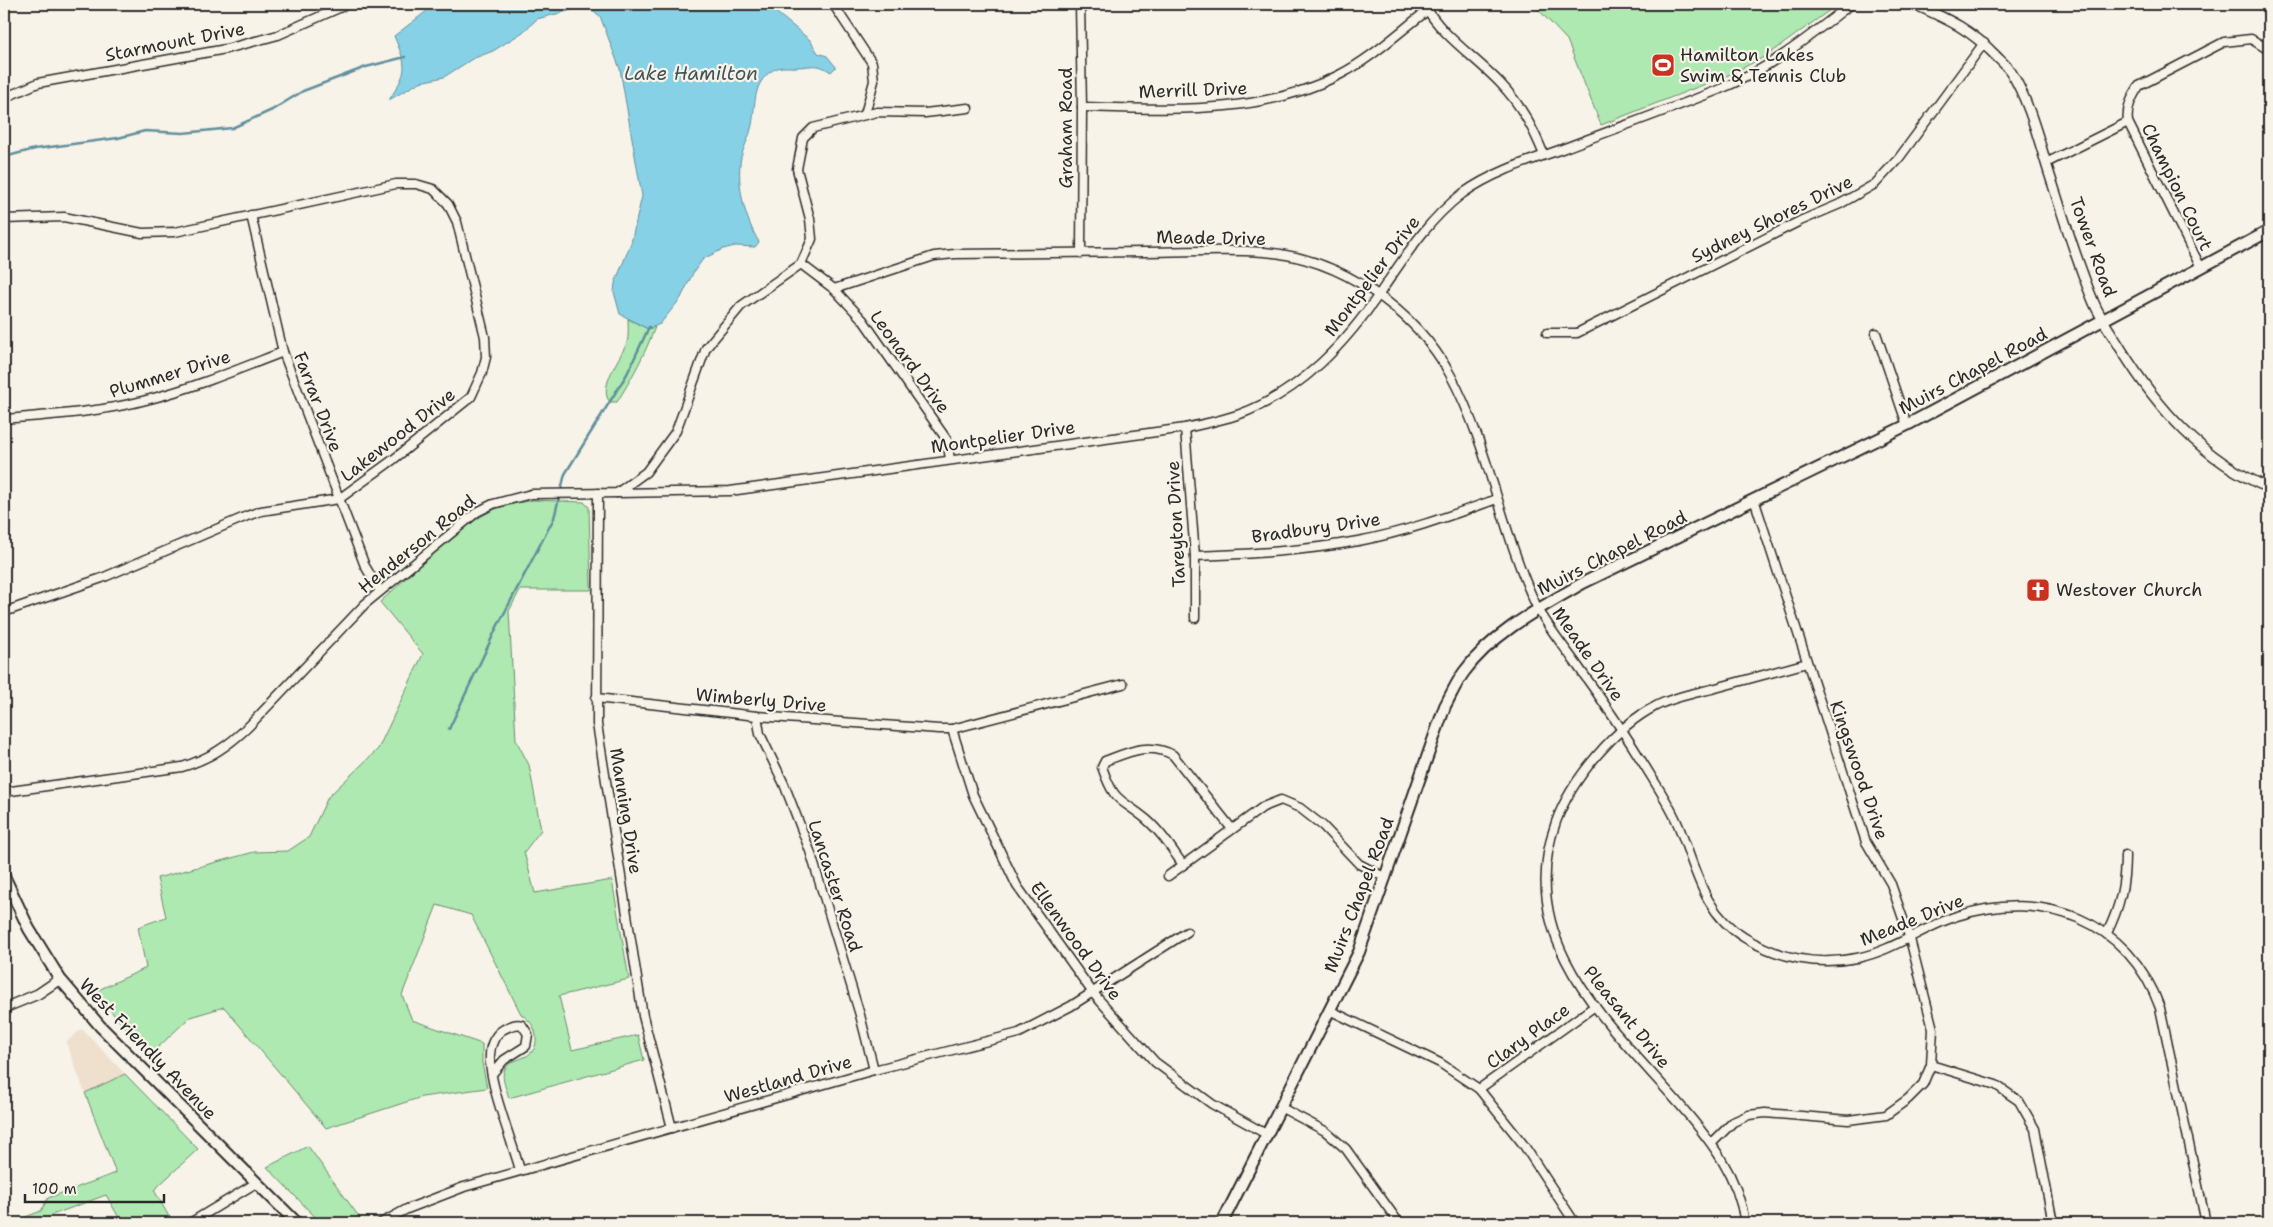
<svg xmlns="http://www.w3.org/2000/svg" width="2273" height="1227" font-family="'Shantell Sans',sans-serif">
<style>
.built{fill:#efdfcd}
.green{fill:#ade9b0;stroke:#6c8a6e}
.water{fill:#87d1e7;stroke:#628f9c}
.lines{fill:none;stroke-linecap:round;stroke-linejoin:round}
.stream{stroke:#628f9c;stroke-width:2.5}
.minor-casing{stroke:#2b2b2b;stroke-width:11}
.tertiary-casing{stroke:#2b2b2b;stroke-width:12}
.secondary-casing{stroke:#2b2b2b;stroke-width:14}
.minor{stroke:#f7f3e8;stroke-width:8}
.tertiary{stroke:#f7f3e8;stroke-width:9}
.secondary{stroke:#f7f3e8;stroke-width:10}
.labels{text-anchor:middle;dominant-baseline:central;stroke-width:4.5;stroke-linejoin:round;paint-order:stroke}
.street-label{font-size:18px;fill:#2b2b2b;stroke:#f7f3e8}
.poi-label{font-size:18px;fill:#2b2b2b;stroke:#f7f3e8;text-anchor:start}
.water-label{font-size:19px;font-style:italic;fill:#42545a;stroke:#f7f3e8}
</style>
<rect width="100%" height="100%" fill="#f7f3e8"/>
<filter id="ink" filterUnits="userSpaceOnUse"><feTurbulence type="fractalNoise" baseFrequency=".02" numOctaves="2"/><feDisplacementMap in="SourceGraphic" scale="10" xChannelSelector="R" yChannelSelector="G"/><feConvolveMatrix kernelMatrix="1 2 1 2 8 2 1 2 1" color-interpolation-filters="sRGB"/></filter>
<g filter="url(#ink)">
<path class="built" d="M82 1029 125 1074 85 1093 66 1042Z"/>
<g class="green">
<path d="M1533 4H1838L1768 55 1731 74 1601 125 1567 40Z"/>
<path d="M628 319 648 329 655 327C645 354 632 378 617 402H610C597 388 621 357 627 343 629 336 628 326 628 319Z"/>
<path d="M533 500 584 502 589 507 591 590H520L509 611 516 740 529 765 541 830 524 852 535 893 612 880 629 979 559 996 572 1050 638 1035 644 1060 509 1098C507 1090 501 1079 504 1071 510 1054 538 1064 536 1036 535 1026 529 1020 521 1014L471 915 437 905 402 995 412 1020 482 1044V1063L487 1088 422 1097 326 1128 224 1007 190 1017 152 1053 117 1019 96 991 146 968 138 927 166 917 157 878 254 852 288 851 309 837 328 797 378 749 423 654 380 602C415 571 450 532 491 511 504 505 519 503 533 500Z"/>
<path d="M125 1074 198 1149 154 1190 172 1222 122 1223 106 1195 52 1215 41 1223H10L41 1211 48 1198 116 1173 85 1093Z"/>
<path d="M308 1146 362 1221 358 1223H321L267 1167Z"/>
</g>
<path class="water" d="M436 4H766L810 40 818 53 827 56 836 67 831 72C817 63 815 66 799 67 790 68 781 65 773 70 752 83 756 104 752 125 750 136 744 146 741 157 736 185 745 219 759 242L755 247 735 246 723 249 703 259 693 273 681 298 660 324 648 329 620 314 614 292 615 283 631 243 642 196 620 69 600 16 587 6 537 19 523 32 493 51 472 59 444 77 420 82 389 100C408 70 408 69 394 36Z"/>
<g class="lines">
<g class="stream">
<path d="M4 157 35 149 118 138 145 131 183 133 232 128 272 110 303 91 366 67 405 57"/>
<path d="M449 729 496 629 554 518 565 474 627 374 649 327"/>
</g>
<g class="minor-casing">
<g id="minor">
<path d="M833 4 872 63 874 81 865 114"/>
<path d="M1080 4 1082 107 1081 253"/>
<path d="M1424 4C1442 37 1476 57 1501 84 1521 105 1533 128 1544 155"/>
<path d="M4 98 38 83 226 49 278 35 348 4"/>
<path d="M1082 107C1169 109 1260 116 1339 75 1371 59 1399 32 1428 10"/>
<path d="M2046 163 2128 122"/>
<path d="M251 215 283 352 365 566 380 591"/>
<path d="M4 219 64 217 142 233 175 232 396 184H416L433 189 448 204 457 222 485 337 486 357 482 373 471 397 394 459 339 499 261 511 247 516 102 578 4 612"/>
<path d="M801 264 834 289 863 320 947 440 950 459"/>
<path d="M2201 268 2128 122C2126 108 2132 97 2139 86L2224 42 2251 39 2269 50"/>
<path d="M834 289 934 256 955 254C1019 253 1083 253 1147 252 1185 252 1225 249 1264 252 1340 258 1415 309 1451 376 1489 447 1501 530 1535 603 1546 625 1563 645 1577 665 1603 701 1628 738 1651 776 1661 792 1672 809 1679 827 1696 869 1703 913 1745 938 1779 958 1818 966 1857 958 1893 951 1923 927 1957 916 2043 888 2129 920 2160 1008L2206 1223"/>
<path d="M1547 333H1577L1800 221 1840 204 1875 184 1899 158 1984 43"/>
<path d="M1876 333 1907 425"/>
<path d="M4 419C53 415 103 412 150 399 196 387 239 369 283 352"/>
<path d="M1185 428 1195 556V618"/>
<path d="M598 493 597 724 643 1016 672 1128"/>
<path d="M617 493 730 491 1185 428C1204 424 1223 420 1240 414 1302 391 1346 343 1382 290 1406 255 1428 220 1462 194 1491 173 1528 161 1562 149 1614 129 1666 111 1718 90 1767 71 1810 36 1851 4"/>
<path d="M1195 556C1250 554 1304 551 1358 541 1406 532 1452 515 1497 499"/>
<path d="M596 698 757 716 939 729H952L1123 684"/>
<path d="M757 716 760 734 784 784 810 851 860 1015 874 1070"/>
<path d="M952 729 973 795 1017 886 1093 993 1155 1062 1212 1104 1266 1134"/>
<path d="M4 792 182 767C209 759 228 746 249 726L365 604 477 512 493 504 531 494 617 493 646 472 676 431 706 348 741 306 801 264 812 239 810 219 797 169 803 138 813 128 877 112 925 113 968 108"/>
<path d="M1183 865C1172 849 1161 832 1146 819 1119 797 1115 804 1102 767L1105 761C1129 752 1149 742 1173 755L1232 829"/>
<path d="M1168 876 1263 807 1281 800 1300 808 1323 826 1359 864 1386 878"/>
<path d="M2107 933C2120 907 2125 884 2125 855"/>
<path d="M1329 1010 1440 1063 1479 1089 1523 1144 1575 1223"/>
<path d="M1931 1065 1996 1085 2019 1101 2035 1129 2053 1223"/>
<path d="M492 1074 504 1060 526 1046 528 1034 522 1025C516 1023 510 1026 504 1029 495 1034 490 1045 490 1055 488 1082 512 1141 520 1170"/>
<path d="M1479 1089 1595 1006"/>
<path d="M1280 1107 1325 1131 1346 1149 1399 1223"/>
<path d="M1712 1143 1733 1122 1749 1115 1765 1113 1848 1120 1886 1115 1908 1099 1923 1084 1931 1065 1933 1029 1910 939 1891 884 1866 842 1754 499"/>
<path d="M190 1223 256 1183"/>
<path d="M381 1223 407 1209 464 1187 874 1070 1019 1033 1071 1006 1187 932"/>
<path d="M1052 1223H1065"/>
<path d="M1745 1223C1738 1175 1711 1141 1680 1105 1610 1024 1513 942 1556 822 1571 780 1616 726 1656 706 1673 697 1695 693 1712 689 1744 680 1775 672 1807 663"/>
</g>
</g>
<g class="tertiary-casing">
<g id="tertiary">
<path d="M1914 4C1947 19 1969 28 1996 56 2001 61 2007 66 2011 72 2031 104 2041 150 2053 185 2066 225 2078 265 2094 303 2101 319 2112 334 2121 349 2158 409 2203 460 2269 488"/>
<path d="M4 1008 38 994 60 979"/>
</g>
</g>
<g class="secondary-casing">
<g id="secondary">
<path d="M4 876 29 929 60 979 100 1026 297 1223"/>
<path d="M1222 1223 1359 952 1445 706C1451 695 1456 683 1464 672 1492 633 1542 607 1583 583L1907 425 2269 231"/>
</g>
</g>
<use href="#minor" class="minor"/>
<use href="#tertiary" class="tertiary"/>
<use href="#secondary" class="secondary"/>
</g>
</g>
<defs>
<g id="stadium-square" transform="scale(1.25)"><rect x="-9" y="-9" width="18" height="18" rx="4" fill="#c8321e" stroke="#f7f3e8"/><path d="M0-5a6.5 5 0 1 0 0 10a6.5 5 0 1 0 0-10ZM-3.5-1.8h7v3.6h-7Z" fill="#fff"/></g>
<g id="church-square" transform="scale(1.25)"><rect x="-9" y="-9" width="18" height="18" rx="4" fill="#c8321e" stroke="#f7f3e8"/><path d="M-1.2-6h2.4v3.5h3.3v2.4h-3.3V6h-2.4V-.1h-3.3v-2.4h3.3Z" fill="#fff"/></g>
</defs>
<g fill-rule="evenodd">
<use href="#stadium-square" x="1663" y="65"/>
<use href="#church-square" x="2038" y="590"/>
</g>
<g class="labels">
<g class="street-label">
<text transform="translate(175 42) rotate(-11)">Starmount Drive</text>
<text transform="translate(1193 90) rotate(-2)">Merrill Drive</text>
<text transform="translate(1066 128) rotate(-90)">Graham Road</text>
<text transform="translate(2177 187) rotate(64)">Champion Court</text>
<text transform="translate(1772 219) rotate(-26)">Sydney Shores Drive</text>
<text transform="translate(1211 238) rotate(1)">Meade Drive</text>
<text transform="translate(2093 247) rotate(70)">Tower Road</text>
<text transform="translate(1372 276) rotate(-53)">Montpelier Drive</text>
<text transform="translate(910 362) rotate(54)">Leonard Drive</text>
<text transform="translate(1973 371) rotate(-28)">Muirs Chapel Road</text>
<text transform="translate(170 374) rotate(-17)">Plummer Drive</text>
<text transform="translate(318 402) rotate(69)">Farrar Drive</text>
<text transform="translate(398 435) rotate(-38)">Lakewood Drive</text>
<text transform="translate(1003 437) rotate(-8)">Montpelier Drive</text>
<text transform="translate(1176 524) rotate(-93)">Tareyton Drive</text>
<text transform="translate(1316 528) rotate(-8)">Bradbury Drive</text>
<text transform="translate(417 544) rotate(-39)">Henderson Road</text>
<text transform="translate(1612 553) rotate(-27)">Muirs Chapel Road</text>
<text transform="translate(1588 654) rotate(55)">Meade Drive</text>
<text transform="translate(761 700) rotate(5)">Wimberly Drive</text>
<text transform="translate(1859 770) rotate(71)">Kingswood Drive</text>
<text transform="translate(626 811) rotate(81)">Manning Drive</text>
<text transform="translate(835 886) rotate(72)">Lancaster Road</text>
<text transform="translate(1359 895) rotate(-69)">Muirs Chapel Road</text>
<text transform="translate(1912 920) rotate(-22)">Meade Drive</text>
<text transform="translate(1076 941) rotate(54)">Ellenwood Drive</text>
<text transform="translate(1627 1017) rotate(51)">Pleasant Drive</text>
<text transform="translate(1528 1036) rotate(-36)">Clary Place</text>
<text transform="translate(148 1049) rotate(46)">West Friendly Avenue</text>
<text transform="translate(788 1079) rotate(-16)">Westland Drive</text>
</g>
<g class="poi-label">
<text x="1680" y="55">Hamilton Lakes<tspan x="1680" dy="21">Swim &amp; Tennis Club</tspan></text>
<text x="2056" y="590">Westover Church</text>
</g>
<g class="water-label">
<text x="691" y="73">Lake Hamilton</text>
</g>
</g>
<rect width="2273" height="1227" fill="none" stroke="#f7f3e8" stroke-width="20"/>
<rect x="10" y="10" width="2253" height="1207" fill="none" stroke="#2b2b2b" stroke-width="2" filter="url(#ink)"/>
<path d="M25 1194v8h139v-8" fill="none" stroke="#2b2b2b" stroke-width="2.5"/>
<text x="32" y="1194" font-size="15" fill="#2b2b2b" stroke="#f7f3e8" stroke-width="4" paint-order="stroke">100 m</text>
</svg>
